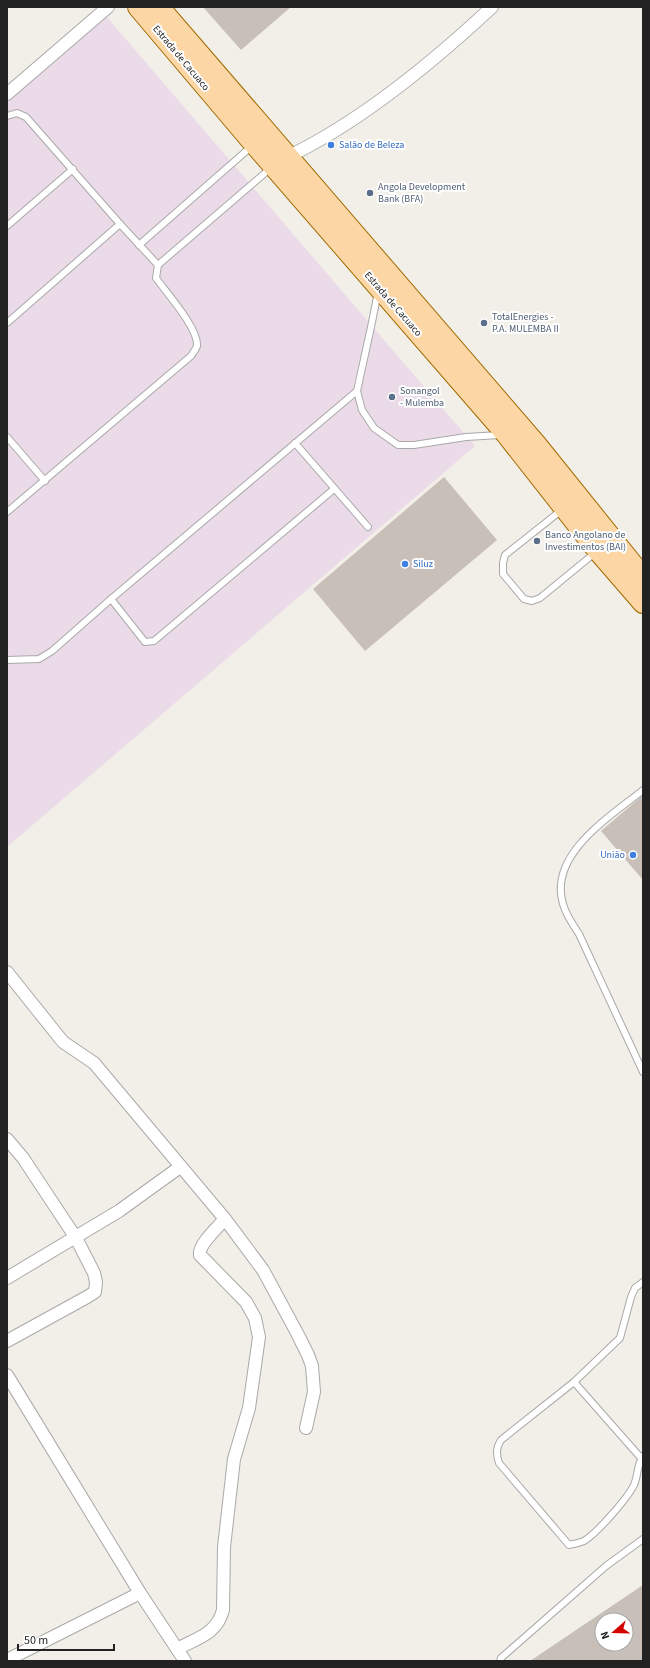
<svg xmlns="http://www.w3.org/2000/svg" width="650" height="1668" font-family="'Source Sans 3',sans-serif">
<style>
.industrial{fill:#ebdbe8}
.building{fill:#c7bfb8;fill-rule:evenodd}
.lines{fill:none;stroke-linecap:round;stroke-linejoin:round}
.service-casing{stroke:#a9a9a9;stroke-width:8}
.minor-casing{stroke:#a9a9a9;stroke-width:14}
.primary-casing{stroke:#a06b00;stroke-width:22}
.service{stroke:#fff;stroke-width:6}
.minor{stroke:#fff;stroke-width:12}
.primary{stroke:#fcd6a4;stroke-width:20}
.shop-dot{fill:#3f7fe0;stroke:#fff;stroke-width:1.5}
.service-dot{fill:#5c6f8a;stroke:#fff;stroke-width:1.5}
.labels{text-anchor:middle;dominant-baseline:central;stroke-width:4;stroke-linejoin:round;paint-order:stroke}
.street-label{font-size:10px;fill:#222;stroke:#fff}
.shop-label{font-size:10px;fill:#366cbe;stroke:#fff;text-anchor:start}
.service-label{font-size:10px;fill:#4e5e75;stroke:#fff;text-anchor:start}
</style>
<rect width="100%" height="100%" fill="#f2efe9"/>
<path class="industrial" d="M106 16 475 446 7 847V101Z"/>
<g class="building">
<path d="M203 7H291L241 50Z"/>
<path d="M444 477 497 540 365 651 313 589Z"/>
<path d="M643 795V880L601 831Z"/>
<path d="M643 1585V1661H530ZM602 1620H626V1644H602Z"/>
</g>
<g class="lines">
<g class="service-casing">
<g id="service">
<path d="M7 116 17 113 26 117 120 224"/>
<path d="M7 226 73 169"/>
<path d="M139 245 252 146"/>
<path d="M158 265 272 167"/>
<path d="M378 292 371 327 357 391 362 410 374 428 398 445H414L466 437 500 435"/>
<path d="M7 323 120 224 158 265 156 278C166 292 199 329 197 346 196 349 193 353 191 356L7 512"/>
<path d="M7 437 45 481"/>
<path d="M295 443 368 527"/>
<path d="M563 509 505 555 503 563V574L524 599 532 601 540 598 596 552"/>
<path d="M111 599 145 642 154 641 334 489"/>
<path d="M7 660 39 659 52 651 111 599 357 391"/>
<path d="M643 790C611 816 548 854 563 904 566 915 573 925 579 934L643 1072"/>
<path d="M643 1282 635 1288 631 1297 620 1338 574 1382 501 1440C496 1448 496 1454 499 1463L569 1545C575 1544 579 1543 584 1541 597 1533 627 1499 634 1485 638 1476 637 1464 643 1456"/>
<path d="M574 1382 641 1458"/>
<path d="M500 1661 501 1658 606 1566 643 1539"/>
</g>
</g>
<g class="minor-casing">
<g id="minor">
<path d="M7 94 108 7"/>
<path d="M287 157C361 122 433 62 492 7"/>
<path d="M7 972 63 1042 94 1063 225 1219 263 1270 297 1333 308 1355 312 1366 314 1392 306 1428"/>
<path d="M7 1139 23 1158 76 1238 94 1273 96 1282 95 1292 87 1297 7 1341"/>
<path d="M7 1278 119 1211 180 1167"/>
<path d="M7 1375 140 1593 185 1661"/>
<path d="M177 1649C197 1638 217 1634 223 1610L224 1547 234 1459 249 1408 259 1337 255 1318 246 1302 200 1255C198 1245 218 1227 225 1219"/>
<path d="M7 1660 140 1593"/>
</g>
</g>
<g class="primary-casing">
<g id="primary">
<path d="M138 7 254 144 506 434 598 551 643 603"/>
<path d="M159 7 536 444 643 577"/>
</g>
</g>
<use href="#service" class="service"/>
<use href="#minor" class="minor"/>
<use href="#primary" class="primary"/>
</g>
<g class="shop-dot">
<circle cx="331" cy="145" r="4"/>
<circle cx="405" cy="564" r="4"/>
<circle cx="633" cy="855" r="4"/>
</g>
<g class="service-dot">
<circle cx="370" cy="193" r="4"/>
<circle cx="484" cy="323" r="4"/>
<circle cx="392" cy="397" r="4"/>
<circle cx="537" cy="541" r="4"/>
</g>
<g class="labels">
<g class="street-label">
<text transform="translate(181 58) rotate(50)">Estrada de Cacuaco</text>
<text transform="translate(393 304) rotate(49)">Estrada de Cacuaco</text>
</g>
<g class="shop-label">
<text x="339" y="145">Salão de Beleza</text>
<text x="413" y="564">Siluz</text>
<text x="625" y="855" text-anchor="end">União</text>
</g>
<g class="service-label">
<text x="378" y="187">Angola Development<tspan x="378" dy="12">Bank (BFA)</tspan></text>
<text x="492" y="317">TotalEnergies -<tspan x="492" dy="12">P.A. MULEMBA II</tspan></text>
<text x="400" y="391">Sonangol<tspan x="400" dy="12">- Mulemba</tspan></text>
<text x="545" y="535">Banco Angolano de<tspan x="545" dy="12">Investimentos (BAI)</tspan></text>
</g>
</g>
<rect width="650" height="1668" fill="none" stroke="#222222" stroke-width="16"/>
<g transform="translate(614 1632) rotate(250)"><circle r="19" fill="#ffffff" stroke="#a7a7a7"/>
<path d="M0-3L7 15L0 10L-7 15Z" fill="#d40000"/>
<text y="-6" font-size="11" font-weight="bold" text-anchor="middle" fill="#222222">N</text>
</g>
<path d="M18 1644v6h96v-6" fill="none" stroke="#222222" stroke-width="2"/>
<text x="24" y="1644" font-size="12" fill="#222222" stroke="#ffffff" stroke-width="3" paint-order="stroke">50 m</text>
</svg>
